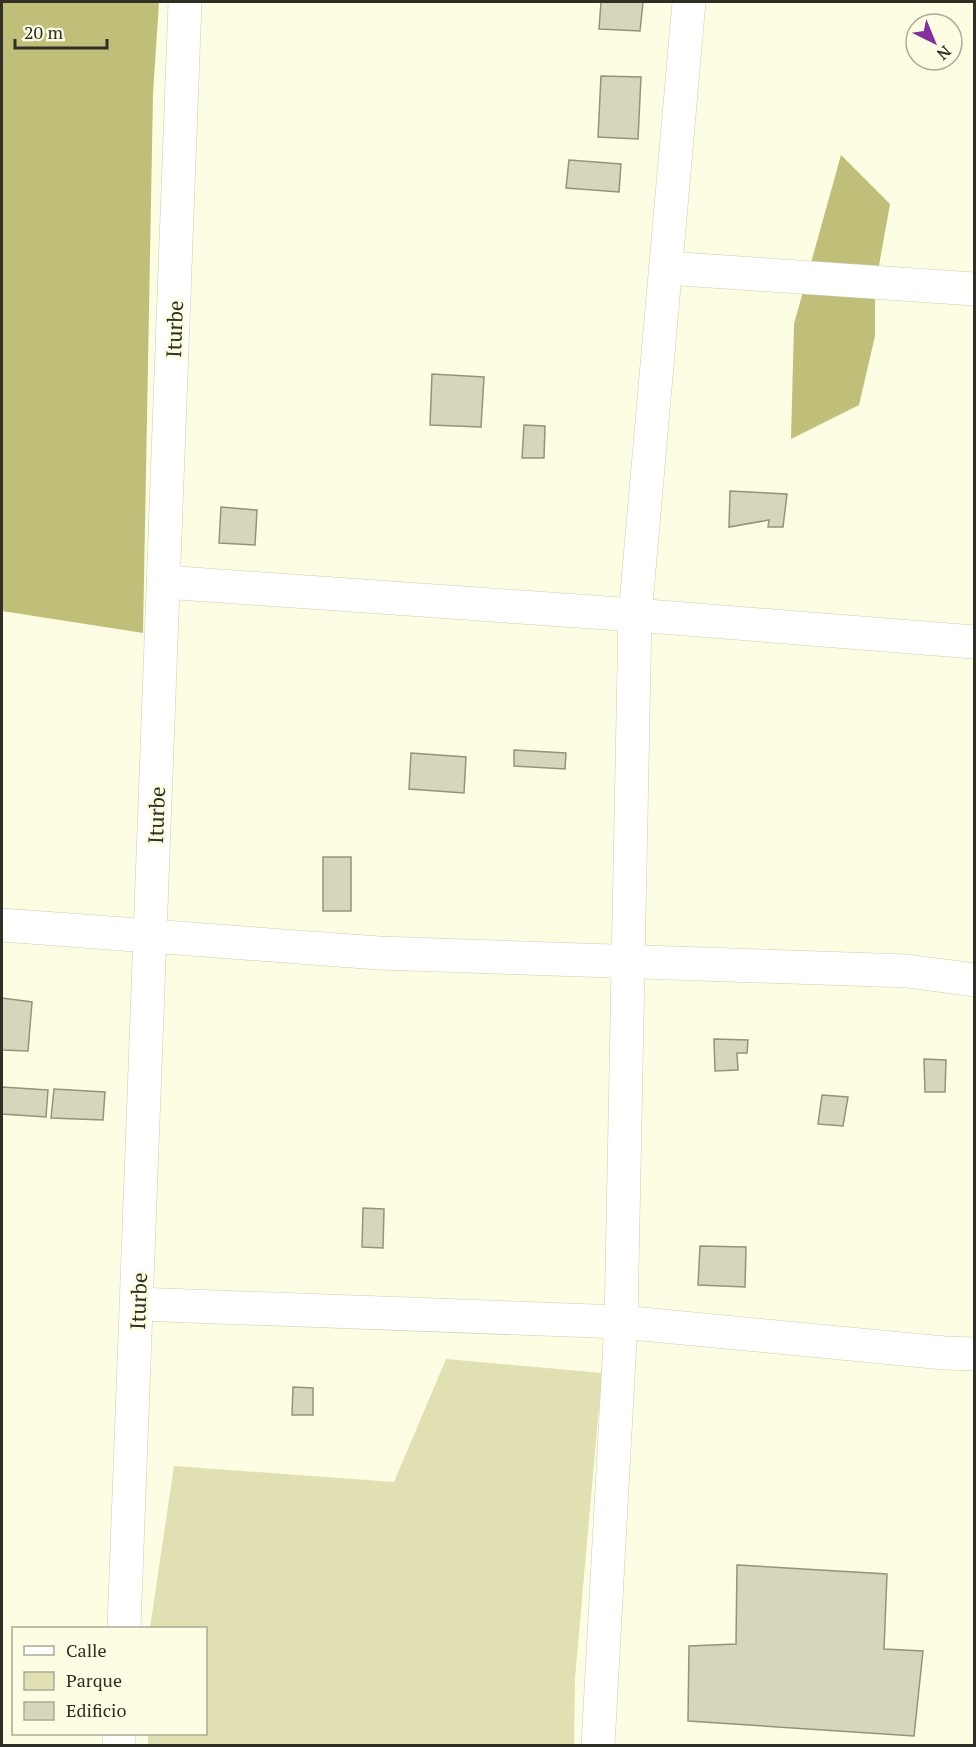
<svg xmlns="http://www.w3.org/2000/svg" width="976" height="1747" font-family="'PT Serif',serif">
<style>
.green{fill:#e0e0b3}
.forest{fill:#c0bf79}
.building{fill:#d6d6bc;stroke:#93947b;stroke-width:1.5}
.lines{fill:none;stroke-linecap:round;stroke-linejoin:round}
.minor-casing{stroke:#cccdb3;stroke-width:34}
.minor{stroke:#fff;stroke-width:33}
.labels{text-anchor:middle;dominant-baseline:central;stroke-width:6;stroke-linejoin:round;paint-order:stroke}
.street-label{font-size:21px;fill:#2f2f25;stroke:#fcfde2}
</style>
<rect width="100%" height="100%" fill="#fcfde2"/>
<path class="green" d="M446 1359 602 1373 575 1678 574 1745H148V1734H206V1628H150L174 1466 394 1482Z"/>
<g class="forest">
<path d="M2 2H159L153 94 143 633 2 611Z"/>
<path d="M841 155 890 204 875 288V336L859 405 791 439 794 324Z"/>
</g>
<g class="building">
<path d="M601 2H643L640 31 599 29Z"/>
<path d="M601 76 641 77 638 139 598 137Z"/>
<path d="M569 160 621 164 619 192 566 188Z"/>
<path d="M432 374 484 377 481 427 430 425Z"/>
<path d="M524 425 545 426 544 458H522Z"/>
<path d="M730 491 787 494 783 527H768L769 520 729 527Z"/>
<path d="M221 507 257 510 255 545 219 543Z"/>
<path d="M514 750 566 753 565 769 514 766Z"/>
<path d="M411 753 466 757 464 793 409 789Z"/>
<rect x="323" y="857" width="28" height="54"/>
<path d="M2 998 32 1002 28 1051 2 1050Z"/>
<path d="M714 1039 748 1040 747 1053H737L738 1070 715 1071Z"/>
<path d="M924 1059 946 1060 945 1092H925Z"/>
<path d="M2 1087 48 1090 46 1117 2 1114Z"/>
<path d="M54 1089 105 1092 103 1120 51 1118Z"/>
<path d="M822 1095 848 1097 843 1126 818 1124Z"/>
<path d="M363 1208 384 1209 383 1248 362 1247Z"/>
<path d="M700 1246 746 1247 745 1287 698 1285Z"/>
<path d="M293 1387 313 1388V1415H292Z"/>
<path d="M737 1565 887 1574 884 1649 923 1651 914 1736 688 1721 689 1646 736 1644Z"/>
</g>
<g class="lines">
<g class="minor-casing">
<g id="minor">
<path d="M667 268 974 289"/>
<path d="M164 582 635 615 974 642"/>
<path d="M2 925 379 953 907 971 974 980"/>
<path d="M138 1304 621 1322 944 1353 974 1354"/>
<path d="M124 1628 185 2"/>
<path d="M119 1746V1734"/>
<path d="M598 1746 621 1322 635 615 689 2"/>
</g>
</g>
<use href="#minor" class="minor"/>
</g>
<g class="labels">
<g class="street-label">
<text transform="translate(174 329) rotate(-88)">Iturbe</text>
<text transform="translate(156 815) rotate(-88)">Iturbe</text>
<text transform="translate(138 1301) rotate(-88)">Iturbe</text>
</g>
</g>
<rect width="976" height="1747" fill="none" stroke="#2f2f25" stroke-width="6"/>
<rect x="12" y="1627" width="195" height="108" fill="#fcfde2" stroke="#aaab96" stroke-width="1.5"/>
<rect x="24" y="1646" width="30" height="9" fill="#ffffff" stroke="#aaab96" stroke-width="1.5"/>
<text x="66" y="1657" font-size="18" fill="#2f2f25">Calle</text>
<rect x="24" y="1672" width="30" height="18" fill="#e0e0b3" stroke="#aaab96" stroke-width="1.5"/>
<text x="66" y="1687" font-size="18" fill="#2f2f25">Parque</text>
<rect x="24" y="1702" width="30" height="18" fill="#d6d6bc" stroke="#aaab96" stroke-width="1.5"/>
<text x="66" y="1717" font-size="18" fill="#2f2f25">Edificio</text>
<g transform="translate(934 42) rotate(137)"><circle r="28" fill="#fcfde2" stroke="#aaab96" stroke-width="1.5"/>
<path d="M0-4.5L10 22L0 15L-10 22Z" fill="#85309e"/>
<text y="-9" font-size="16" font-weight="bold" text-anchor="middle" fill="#2f2f25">N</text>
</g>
<path d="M15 39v9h92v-9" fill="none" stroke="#2f2f25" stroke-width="3"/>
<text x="24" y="39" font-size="18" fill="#2f2f25" stroke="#fcfde2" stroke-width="4.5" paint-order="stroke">20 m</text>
</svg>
